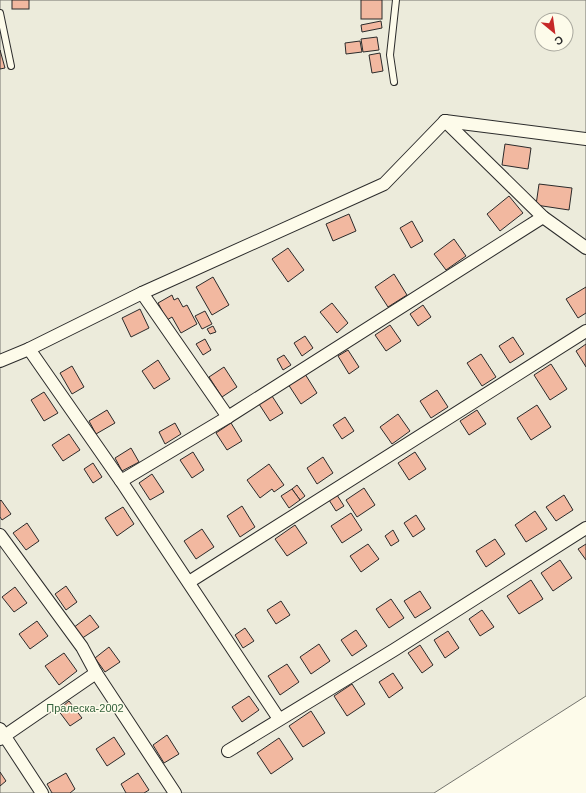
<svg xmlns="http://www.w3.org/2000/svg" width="586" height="793" font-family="Helvetica,sans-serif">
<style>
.green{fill:#ecebdb;stroke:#74746e;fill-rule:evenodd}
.building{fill:#f2b8a0;stroke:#2b2b2b}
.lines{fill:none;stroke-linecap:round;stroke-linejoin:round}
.lane-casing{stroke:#2b2b2b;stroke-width:8}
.street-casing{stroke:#2b2b2b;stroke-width:14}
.lane{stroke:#fdfbea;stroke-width:6}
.street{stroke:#fdfbea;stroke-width:12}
.labels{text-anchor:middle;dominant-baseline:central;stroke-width:3;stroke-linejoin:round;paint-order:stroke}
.park-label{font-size:11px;fill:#34623c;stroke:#fdfbea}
</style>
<rect width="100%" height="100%" fill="#fdfbea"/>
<path class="green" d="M0 0H586V696L434 793H0ZM542 20H566V44H542Z"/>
<g class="building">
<rect x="12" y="0" width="17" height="9"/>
<rect x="361" y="0" width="21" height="19"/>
<path d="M381 21 382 28 362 32 361 25Z"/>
<path d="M377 37 379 50 363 52 361 39Z"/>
<path d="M360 41 362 52 346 54 345 43Z"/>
<path d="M0 50 5 68 0 69Z"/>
<path d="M380 53 383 71 372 73 369 55Z"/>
<path d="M505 144 531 148 528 169 502 165Z"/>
<path d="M539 184 572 188 569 210 536 205Z"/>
<path d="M509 196 523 213 500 231 487 214Z"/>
<path d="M349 214 356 231 333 241 326 224Z"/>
<path d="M412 221 423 241 411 248 400 228Z"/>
<path d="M454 239 466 256 446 270 434 254Z"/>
<path d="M288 248 304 270 288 282 272 259Z"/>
<path d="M394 274 407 295 388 307 375 287Z"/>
<path d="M213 277 229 305 212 315 196 287Z"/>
<path d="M586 287V313L578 318 566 299Z"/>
<path d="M172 295 174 300 178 298 183 307 187 305 197 324 181 333 172 317 167 320 158 303Z"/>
<path d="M332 303 348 323 337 333 320 312Z"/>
<path d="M423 305 431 317 418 326 410 314Z"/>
<path d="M140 309 149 328 131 337 122 318Z"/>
<path d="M205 311 212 324 202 329 195 316Z"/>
<path d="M390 325 401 341 386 351 375 335Z"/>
<path d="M213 326 216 332 210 334 207 329Z"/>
<path d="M305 336 313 348 302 356 294 343Z"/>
<path d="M513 337 524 354 510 363 499 346Z"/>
<path d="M205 339 211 350 203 355 196 344Z"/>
<path d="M586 344V367L576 351Z"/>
<path d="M348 350 359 367 349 374 338 356Z"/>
<path d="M481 354 496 377 482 386 467 363Z"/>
<path d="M284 355 291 365 283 370 277 359Z"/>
<path d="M158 360 170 379 154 389 142 371Z"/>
<path d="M551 364 567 389 550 400 534 375Z"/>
<path d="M72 366 84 387 72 394 60 373Z"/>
<path d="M224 367 237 387 222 397 209 377Z"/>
<path d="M305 374 317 393 301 404 288 384Z"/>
<path d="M437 390 448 407 431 418 420 401Z"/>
<path d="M44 392 58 413 44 421 31 400Z"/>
<path d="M272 396 283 413 270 421 259 404Z"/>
<path d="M537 405 551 427 531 440 517 418Z"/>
<path d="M107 410 115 423 96 434 89 421Z"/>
<path d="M477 410 486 424 469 435 460 421Z"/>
<path d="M398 414 410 431 392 444 380 427Z"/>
<path d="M345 417 354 431 342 439 333 425Z"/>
<path d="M175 423 181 434 165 444 159 432Z"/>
<path d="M231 423 242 441 227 450 216 433Z"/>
<path d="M69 434 80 450 63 461 52 445Z"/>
<path d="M131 448 139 462 122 471 115 458Z"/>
<path d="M193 452 204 470 192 478 180 460Z"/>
<path d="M415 452 426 469 409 480 398 463Z"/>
<path d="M323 457 333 473 317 484 307 468Z"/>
<path d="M93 463 102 477 93 483 84 469Z"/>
<path d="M269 464 284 485 274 492 272 489 260 498 247 480Z"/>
<path d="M152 474 164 492 150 500 139 483Z"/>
<path d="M297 485 305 496 300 500 292 489Z"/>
<path d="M364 488 375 505 357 517 346 500Z"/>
<path d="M292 489 300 500 289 508 281 496Z"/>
<path d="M337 495 344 506 336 511 329 500Z"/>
<path d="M564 495 573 510 556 521 546 507Z"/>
<path d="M1 500 11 514 2 520 0 517V501Z"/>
<path d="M242 506 255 527 240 537 227 516Z"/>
<path d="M123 507 134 524 117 536 105 518Z"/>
<path d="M535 511 547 529 526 542 515 525Z"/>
<path d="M351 513 362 530 342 543 331 526Z"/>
<path d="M416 515 425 529 413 537 404 523Z"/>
<path d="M27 523 39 541 26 550 13 533Z"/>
<path d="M295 525 307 543 287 556 275 539Z"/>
<path d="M202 529 214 547 196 559 184 541Z"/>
<path d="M393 530 399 541 391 546 385 536Z"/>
<path d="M495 539 505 554 486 567 476 551Z"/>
<path d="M368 544 379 559 361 572 350 556Z"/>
<path d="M586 544V560L578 549Z"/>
<path d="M560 560 572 578 553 591 541 573Z"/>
<path d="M531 580 543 599 519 614 507 596Z"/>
<path d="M66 586 77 602 66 610 55 594Z"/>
<path d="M15 587 27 603 14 612 2 597Z"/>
<path d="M420 591 431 608 415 618 404 601Z"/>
<path d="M391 599 404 618 389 628 376 609Z"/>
<path d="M281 601 290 615 276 624 267 610Z"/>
<path d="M482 610 494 627 480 636 469 619Z"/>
<path d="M90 615 99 627 81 639 73 628Z"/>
<path d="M37 621 48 636 30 649 19 634Z"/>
<path d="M245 628 254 641 243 648 235 635Z"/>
<path d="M356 630 367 646 352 656 341 640Z"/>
<path d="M448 631 459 648 445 658 434 640Z"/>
<path d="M319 644 330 661 311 674 300 657Z"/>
<path d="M420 645 433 665 422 673 408 653Z"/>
<path d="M109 647 120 662 105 672 95 658Z"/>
<path d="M64 653 77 671 59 685 45 666Z"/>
<path d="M287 664 299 682 280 695 268 676Z"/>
<path d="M393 673 403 688 389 698 379 682Z"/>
<path d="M352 684 365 704 347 716 334 696Z"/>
<path d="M249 696 259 710 242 722 232 707Z"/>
<path d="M69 701 82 718 70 726 58 710Z"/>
<path d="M311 711 325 733 303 747 289 726Z"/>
<path d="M167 735 179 754 164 763 153 745Z"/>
<path d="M114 737 125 754 107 766 96 749Z"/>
<path d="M279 738 293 759 271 774 257 753Z"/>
<path d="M0 772 6 781 0 786Z"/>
<path d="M66 773 75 789 70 793H52L47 784Z"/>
<path d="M138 773 149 790 144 793H126L121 784Z"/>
</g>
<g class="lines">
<g class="lane-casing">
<g id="lane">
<path d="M0 13 11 66"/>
<path d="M394 82 390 55 396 0"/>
</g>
</g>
<g class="street-casing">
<g id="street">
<path d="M445 121 543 217 586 248"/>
<path d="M445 121 586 139"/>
<path d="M142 293 228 417"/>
<path d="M29 349 121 481 279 719"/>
<path d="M0 361 29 349 142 293 384 184 445 121"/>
<path d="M121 481 228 417 543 217"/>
<path d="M0 535 82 647 96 673 175 793"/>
<path d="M189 582 586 331"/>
<path d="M0 729 42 793"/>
<path d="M0 739 96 673"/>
<path d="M228 751 394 650 586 528"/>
</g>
</g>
<use href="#lane" class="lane"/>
<use href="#street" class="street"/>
</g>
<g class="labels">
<g class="park-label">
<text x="85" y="708">Пралеска-2002</text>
</g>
</g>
<g transform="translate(554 32) rotate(151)"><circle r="19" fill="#fdfbea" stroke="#a9a89e"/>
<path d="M0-3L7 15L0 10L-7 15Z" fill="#c62828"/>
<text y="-6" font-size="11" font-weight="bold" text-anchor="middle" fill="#2b2b2b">С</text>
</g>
</svg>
